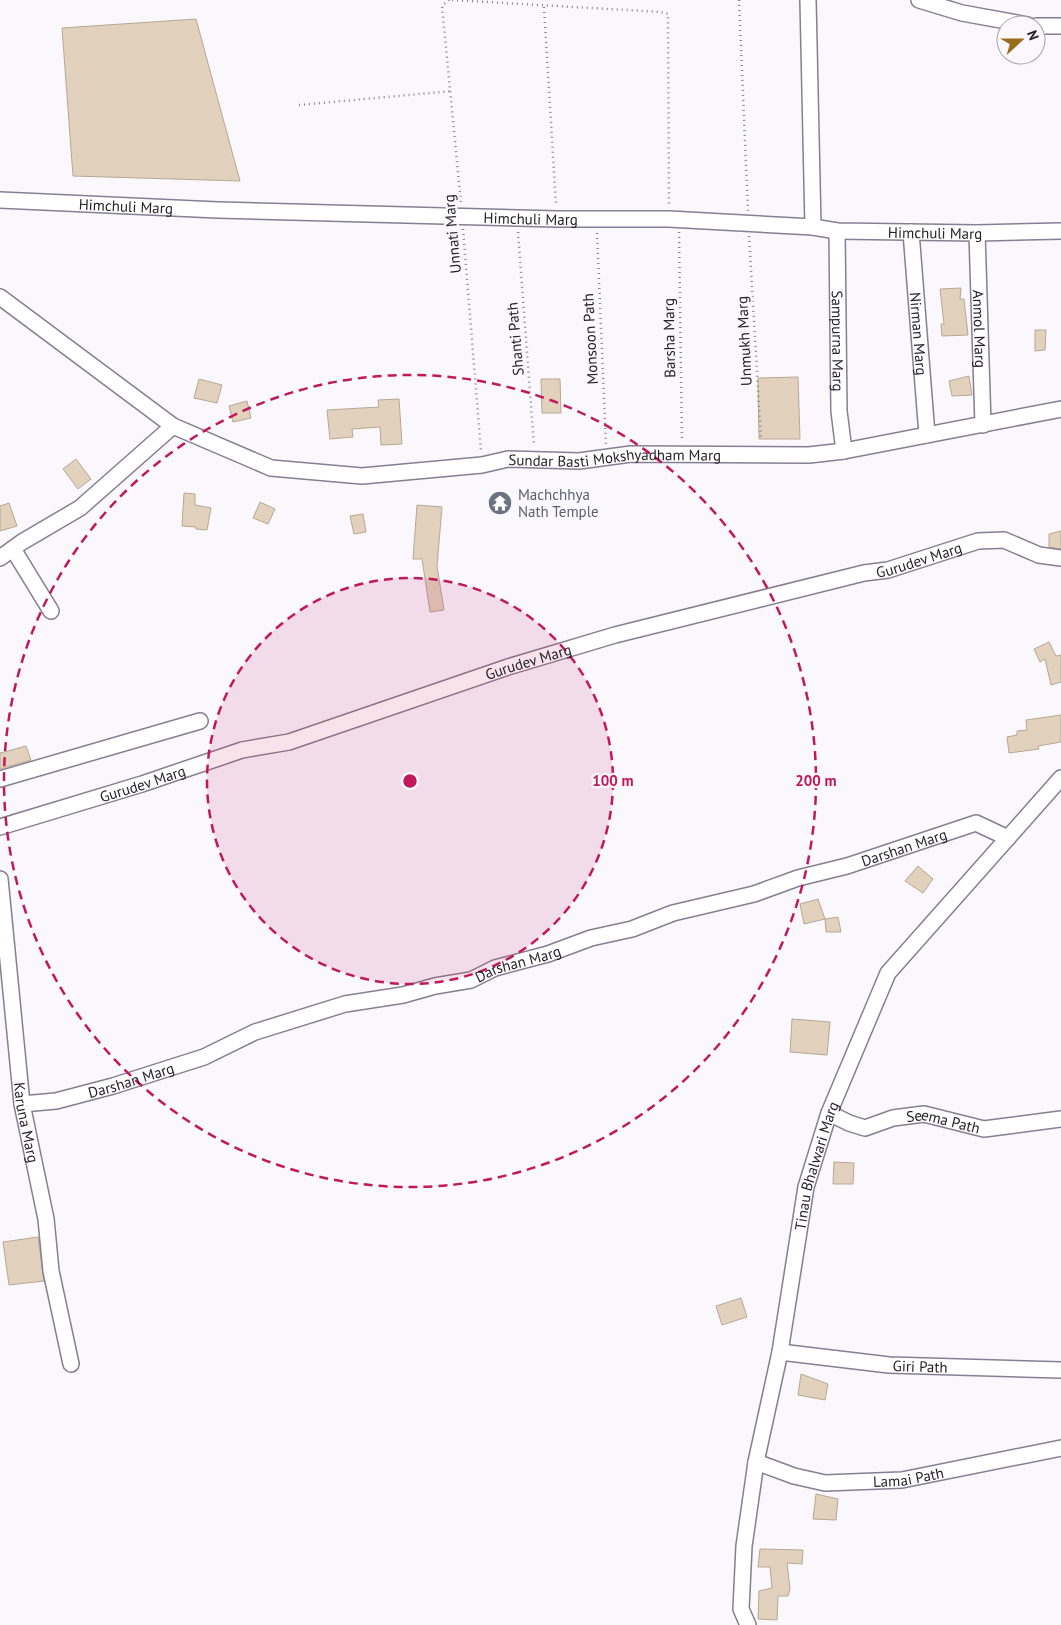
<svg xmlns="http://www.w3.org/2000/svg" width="1061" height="1625" font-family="'PT Sans',sans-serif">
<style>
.building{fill:#e1d1bd;stroke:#b7a894}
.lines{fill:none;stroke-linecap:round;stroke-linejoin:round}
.minor-casing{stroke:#867e92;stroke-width:18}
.path{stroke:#87848b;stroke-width:2.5;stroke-dasharray:1 4;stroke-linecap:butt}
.minor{stroke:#fff;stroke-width:15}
.ring{fill:none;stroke:#c2185b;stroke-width:2.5;stroke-dasharray:9 6}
.labels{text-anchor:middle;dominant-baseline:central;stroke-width:4.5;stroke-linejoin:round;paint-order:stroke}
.street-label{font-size:15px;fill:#26222a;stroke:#faf8fd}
.worship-label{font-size:15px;fill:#5b616d;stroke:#faf8fd;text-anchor:start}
.centre{fill:#c2185b;stroke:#faf8fd;stroke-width:2.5}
.ring-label{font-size:15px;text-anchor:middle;font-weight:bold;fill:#c2185b;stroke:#faf8fd;stroke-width:4.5;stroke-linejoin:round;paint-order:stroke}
</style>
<rect width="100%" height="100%" fill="#faf8fd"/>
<g class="building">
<path d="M196 19 240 181 73 176 62 28Z"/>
<path d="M961 288 960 299H964L968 335 942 336 941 324H944L940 289Z"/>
<path d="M1035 330H1046L1045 350 1035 351Z"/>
<path d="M969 376 972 395 952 396 949 381Z"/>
<path d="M798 377 800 439H759L758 378Z"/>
<path d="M199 379 222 385 217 403 194 398Z"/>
<path d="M541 379H560L561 413H542Z"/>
<path d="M399 399 402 444 381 445 380 427 352 429 353 437 330 439 327 410 379 407 378 400Z"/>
<path d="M247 401 251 418 233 422 229 406Z"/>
<path d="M76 459 91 479 78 489 63 469Z"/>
<path d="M184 493 195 494V505L211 508 207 530 196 529V527L182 526Z"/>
<path d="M260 502 275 509 268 524 253 518Z"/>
<path d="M9 503 17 526 0 531V506Z"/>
<path d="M417 505 442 507 437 566 444 610 430 612 422 559H413Z"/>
<path d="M363 514 366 532 354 534 350 516Z"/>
<path d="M1061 531V549L1049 547V534Z"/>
<path d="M1049 642 1056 656 1061 655V682L1051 685 1045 659 1040 662 1034 649Z"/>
<path d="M1061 715V742L1038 746 1039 749 1009 753 1007 737 1017 735V731L1027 730 1026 720Z"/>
<path d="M26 746 31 760 0 769V753Z"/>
<path d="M918 866 933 879 923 893 905 881Z"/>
<path d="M818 899 825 919 804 924 800 904Z"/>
<path d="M838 917 841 932H826L825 919Z"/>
<path d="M792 1019 830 1022 827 1055 790 1052Z"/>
<path d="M834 1162 854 1163 853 1184H833Z"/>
<path d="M38 1237 44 1281 9 1285 3 1242Z"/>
<path d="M741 1298 747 1317 722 1325 716 1306Z"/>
<path d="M801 1374 828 1384 825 1400 798 1395Z"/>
<path d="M816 1494 838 1499 836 1520 813 1519Z"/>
<path d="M760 1549 803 1550 802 1564 787 1563 790 1589 788 1596H778L777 1620 758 1619 759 1591 772 1588 770 1567H758Z"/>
</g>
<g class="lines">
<g class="minor-casing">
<g id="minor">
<path d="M808 0 813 227"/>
<path d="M919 0 962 13 1028 25"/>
<path d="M1036 26H1061"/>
<path id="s1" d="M0 200 218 210 557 219H669L813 227 837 231 977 233 1061 231"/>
<path id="s2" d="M837 231 839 411 844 451"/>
<path id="s3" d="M911 232 927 435"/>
<path id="s4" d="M977 233 983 425"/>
<path id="s5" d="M0 297 173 426 271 468 362 476 482 465 508 459 579 461 631 454 809 455 844 451 1061 409"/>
<path d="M13 549 51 611"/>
<path d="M0 558 22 542 80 508 173 426"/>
<path d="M0 779 200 721"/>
<path id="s6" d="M0 827 142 784 242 750 289 742 508 667 615 635 864 573 888 570 978 541 1004 540 1039 555 1061 558"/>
<path id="s7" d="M0 879 22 1104 46 1219 51 1271 71 1364"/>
<path id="s8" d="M22 1104 56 1101 113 1086 204 1057 255 1032 345 1004 403 995 435 986 471 980 495 968 548 954 591 938 632 929 673 913 754 894 798 878 847 866 976 823 1008 838"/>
<path id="s9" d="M829 1113 849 1123 865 1128 893 1118 924 1114 984 1129 1061 1119"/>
<path id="s10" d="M780 1352 889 1365 1061 1370"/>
<path id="s11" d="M756 1462 794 1476 825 1483 902 1480 1061 1448"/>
<path id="s12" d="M748 1625 741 1609 744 1546 756 1462 780 1352 806 1187 829 1113 888 973 1061 778"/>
</g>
</g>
<g class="path">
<path d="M449 0 442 6 461 204"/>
<path d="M452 0 661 12 668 14 669 207"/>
<path d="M739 0 748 211"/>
<path d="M544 7 556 205"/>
<path d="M299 105 452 91"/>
<path d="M463 229 481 451"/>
<path d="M518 232 534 446"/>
<path d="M679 232 682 442"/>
<path d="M597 233 606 445"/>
<path d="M749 236 761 440"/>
</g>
<use href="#minor" class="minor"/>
</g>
<circle cx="410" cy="781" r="203" fill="#c2185b" fill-opacity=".12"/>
<g class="ring">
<circle cx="410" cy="781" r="203"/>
<circle cx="410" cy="781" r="406"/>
</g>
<defs>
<g id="temple-disc" transform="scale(1.25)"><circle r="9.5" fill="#6b7280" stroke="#faf8fd"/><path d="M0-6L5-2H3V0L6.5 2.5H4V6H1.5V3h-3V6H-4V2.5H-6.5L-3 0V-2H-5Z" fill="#fff"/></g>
</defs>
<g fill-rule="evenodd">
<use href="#temple-disc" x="500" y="503"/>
</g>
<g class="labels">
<g class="street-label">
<text stroke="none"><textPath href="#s1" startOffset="126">Himchuli Marg</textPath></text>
<text stroke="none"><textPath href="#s1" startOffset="531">Himchuli Marg</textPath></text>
<text stroke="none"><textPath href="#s1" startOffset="936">Himchuli Marg</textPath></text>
<text transform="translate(452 234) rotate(-95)">Unnati Marg</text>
<text stroke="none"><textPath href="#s4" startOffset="96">Anmol Marg</textPath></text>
<text stroke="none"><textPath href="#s3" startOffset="102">Nirman Marg</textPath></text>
<text transform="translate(669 338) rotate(-91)">Barsha Marg</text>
<text transform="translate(515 339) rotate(-95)">Shanti Path</text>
<text transform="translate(590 339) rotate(-93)">Monsoon Path</text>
<text transform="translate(744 341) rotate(-93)">Unmukh Marg</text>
<text stroke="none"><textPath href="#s2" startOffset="110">Sampurna Marg</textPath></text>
<text stroke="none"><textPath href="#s5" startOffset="668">Sundar Basti Mokshyadham Marg</textPath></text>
<text stroke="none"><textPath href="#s6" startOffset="958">Gurudev Marg</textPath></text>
<text stroke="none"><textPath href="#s6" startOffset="554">Gurudev Marg</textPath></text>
<text stroke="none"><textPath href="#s6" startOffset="149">Gurudev Marg</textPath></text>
<text stroke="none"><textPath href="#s8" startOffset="922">Darshan Marg</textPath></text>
<text stroke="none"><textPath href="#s8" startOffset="518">Darshan Marg</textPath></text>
<text stroke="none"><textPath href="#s8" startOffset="112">Darshan Marg</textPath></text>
<text stroke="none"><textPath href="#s7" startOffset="245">Karuna Marg</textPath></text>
<text stroke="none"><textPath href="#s9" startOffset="120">Seema Path</textPath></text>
<text stroke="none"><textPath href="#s12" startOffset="468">Tinau Bhalwari Marg</textPath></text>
<text stroke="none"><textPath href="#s10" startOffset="141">Giri Path</textPath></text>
<text stroke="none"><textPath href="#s11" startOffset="156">Lamai Path</textPath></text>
</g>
<g class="worship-label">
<text x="518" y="494">Machchhya<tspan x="518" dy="17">Nath Temple</tspan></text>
</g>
</g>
<circle cx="410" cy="781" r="8" class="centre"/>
<g class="ring-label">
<text x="613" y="786">100 m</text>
<text x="816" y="786">200 m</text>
</g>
<g transform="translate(1021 40) rotate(69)"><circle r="24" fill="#faf8fd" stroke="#a5a2a9"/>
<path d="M0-4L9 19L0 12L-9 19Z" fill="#996e1b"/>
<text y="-8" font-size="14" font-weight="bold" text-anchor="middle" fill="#26222a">N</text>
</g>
</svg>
